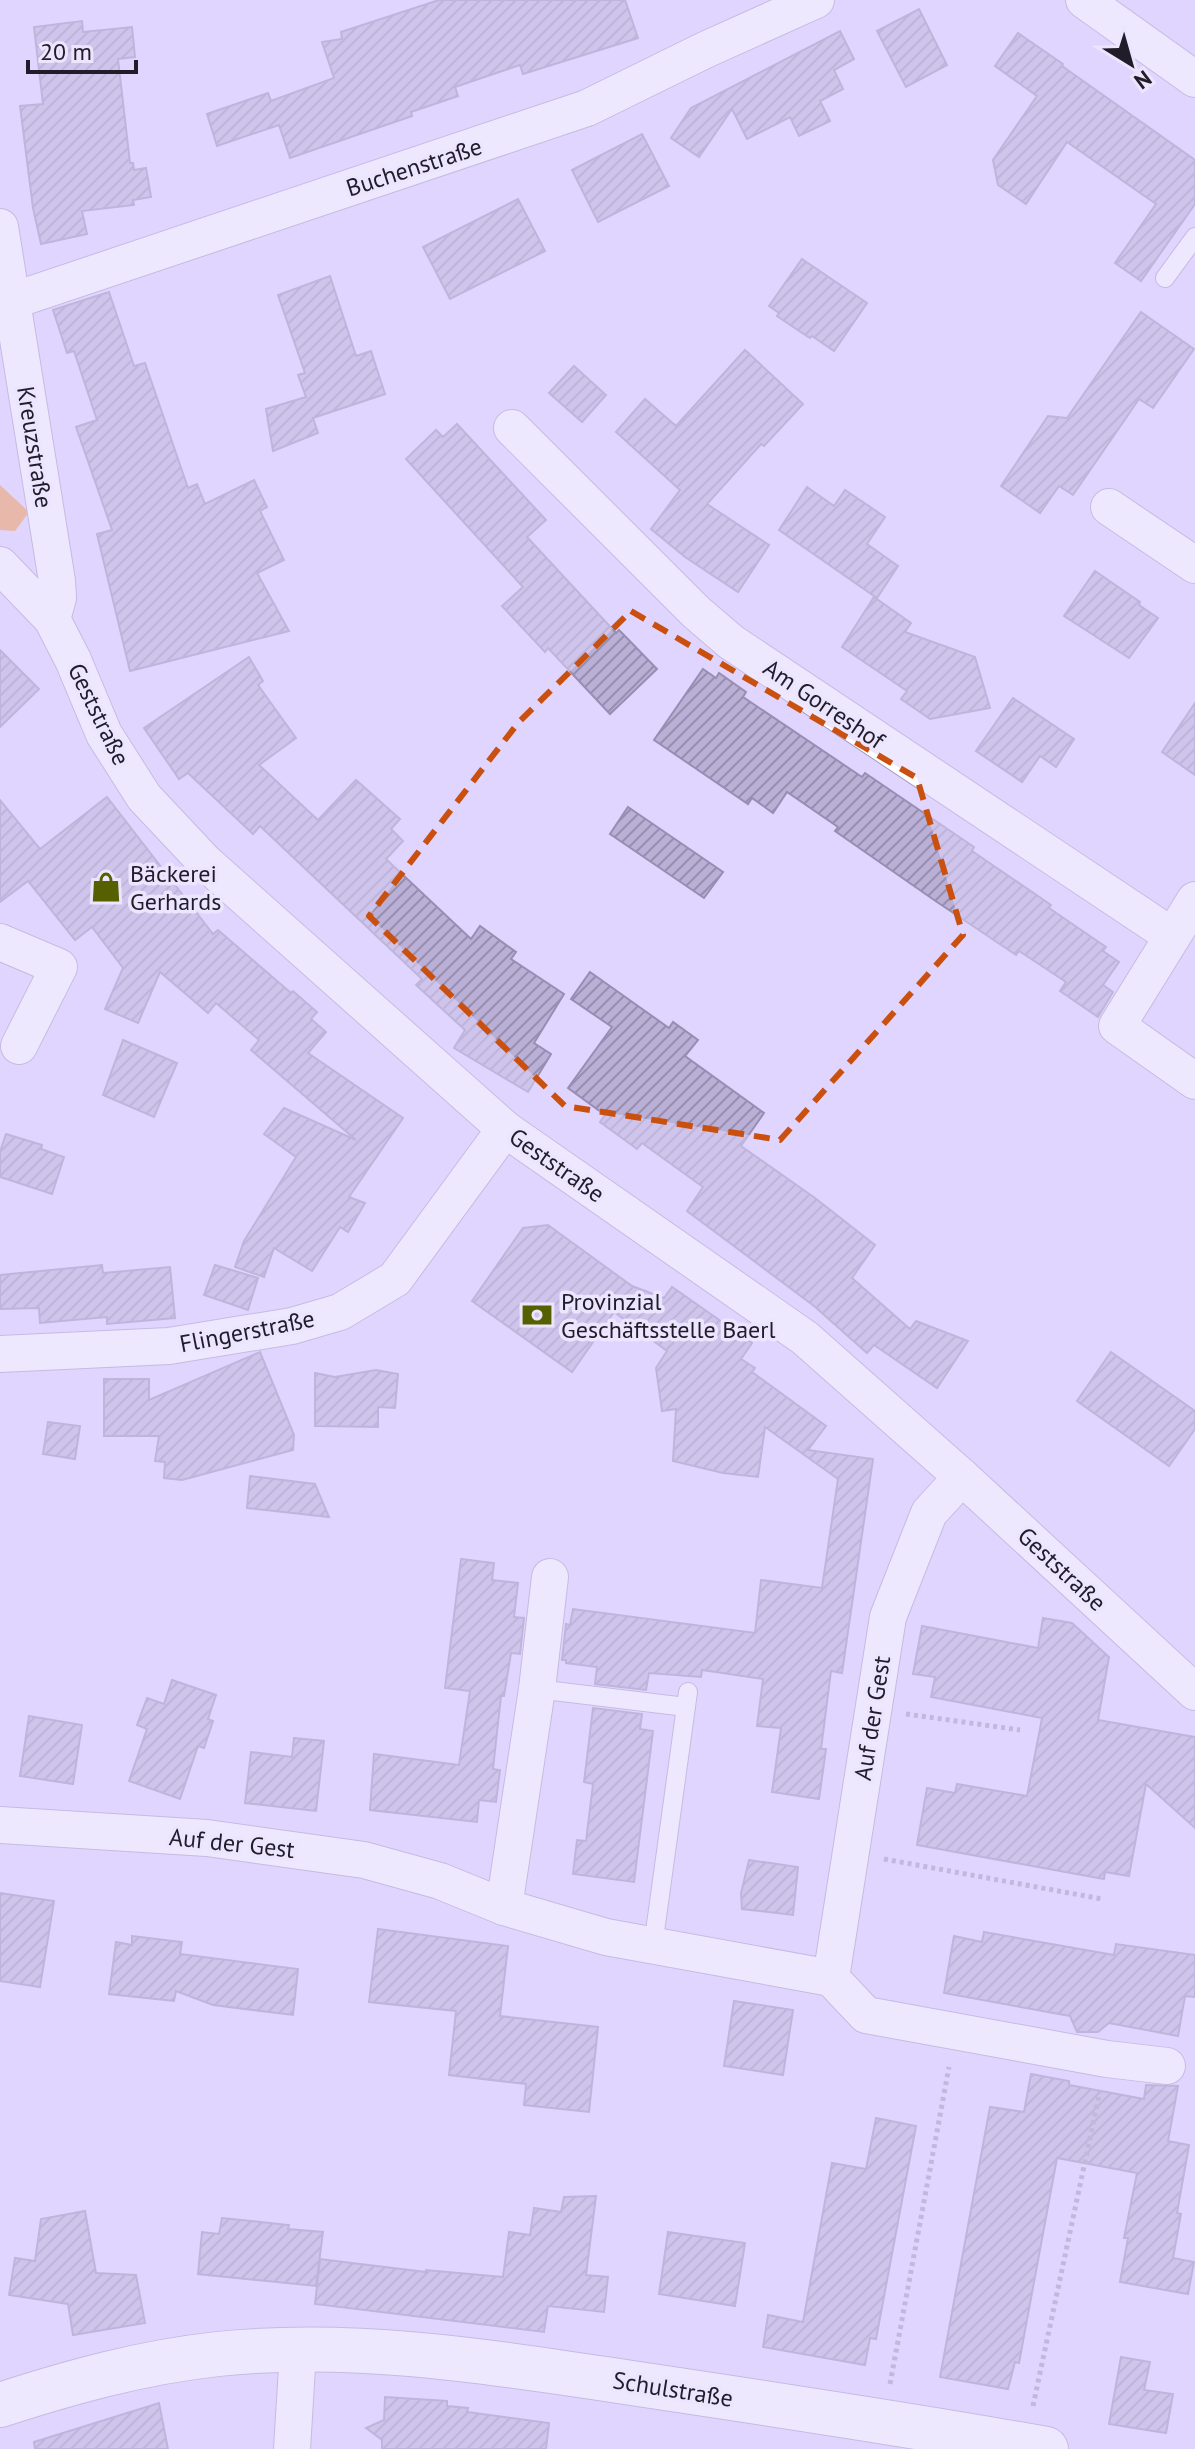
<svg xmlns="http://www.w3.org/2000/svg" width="1195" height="2449" font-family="'PT Sans',sans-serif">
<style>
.park{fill:#f29447}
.building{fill:url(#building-hatch);stroke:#988eb3;stroke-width:2}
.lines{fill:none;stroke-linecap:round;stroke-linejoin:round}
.service-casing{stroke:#a59bc1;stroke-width:20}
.minor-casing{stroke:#a59bc1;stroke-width:38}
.tertiary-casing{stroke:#a59bc1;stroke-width:46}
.path{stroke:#9d95b4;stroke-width:5;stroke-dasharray:4 4;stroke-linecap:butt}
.service{stroke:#fff;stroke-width:18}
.minor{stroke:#fff;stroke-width:36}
.tertiary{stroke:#fff;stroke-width:44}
.marked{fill:none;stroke:#ca5010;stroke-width:6;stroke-dasharray:16 10;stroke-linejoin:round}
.labels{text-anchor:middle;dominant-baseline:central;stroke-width:7;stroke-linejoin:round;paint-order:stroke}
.street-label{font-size:24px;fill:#201c2a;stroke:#ece5fe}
.poi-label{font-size:24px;fill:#201c2a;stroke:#ece5fe;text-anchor:start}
</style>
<defs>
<pattern id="building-hatch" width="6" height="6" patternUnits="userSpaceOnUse" patternTransform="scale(2)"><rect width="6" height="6" fill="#bab0d7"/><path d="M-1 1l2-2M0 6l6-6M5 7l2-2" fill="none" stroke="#978eaf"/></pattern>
</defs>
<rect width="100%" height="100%" fill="#e0d5fe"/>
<path class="park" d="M0 485 29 512 15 531 0 530Z"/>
<g class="building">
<path d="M439 0H625L638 38 523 74 520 65 455 87 458 96 411 112 412 116 290 158 279 125 217 146 207 114 268 93 271 101 334 78 322 42 342 39 341 32Z"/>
<path d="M919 9 947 65 906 87 877 31Z"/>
<path d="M82 21 83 32 132 27 135 57 118 59 130 163H133L134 170 146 168 151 197 133 200 134 205 82 211 87 234 41 244 33 208 20 106 43 104 34 27Z"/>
<path d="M840 31 854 59 834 70 843 89 820 101 830 121 799 136 790 117 747 139 732 109 699 157 671 138 691 108Z"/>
<path d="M1018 33 1063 64 1062 66 1195 160V204L1141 281 1115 263 1156 204 1067 142 1026 204 998 185 993 160 1037 96 995 66Z"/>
<path d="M642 134 669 186 598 222 572 170Z"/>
<path d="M518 199 545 251 450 299 423 247Z"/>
<path d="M802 259 867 303 834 351 812 336 810 338 799 331 777 316 779 313 769 306Z"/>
<path d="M330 276 356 356 371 351 385 394 313 418 318 433 273 451 266 409 306 397 298 375 305 373 278 295Z"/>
<path d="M109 292 134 366 145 363 188 488 197 484 205 504 254 480 267 507 260 511 284 560 257 573 289 631 130 671 97 534 112 530 76 427 97 420 74 351 67 353 53 310Z"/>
<path d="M1141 312 1194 349 1153 408 1139 399 1073 495 1059 486 1040 513 1001 486 1048 416 1067 418Z"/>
<path d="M745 350 803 404 764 446 761 444 707 504 769 545 738 592 685 557 651 529 680 490 616 432 645 399 676 426Z"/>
<path d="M574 366 606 395 582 422 549 393Z"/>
<path d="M457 424 546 520 527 537 616 633 619 630 657 669 610 714 548 648 545 652 502 606 523 587 406 459 436 430 443 437Z"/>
<path d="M807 487 834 506 845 490 885 517 867 544 898 566 877 598 779 530Z"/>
<path d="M1095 571 1140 602 1139 605 1158 618 1129 658 1064 616Z"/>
<path d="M874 597 911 623 905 632 975 657 990 708 930 719 901 699 907 691 842 647Z"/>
<path d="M0 650 39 689 0 727Z"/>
<path d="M249 657 263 681 258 685 296 738 259 765 318 820 356 780 400 819 391 829 403 841 386 859 471 939 480 926 516 952 511 959 564 994 534 1043 551 1054 528 1092 454 1048 465 1030 416 985 422 979 260 826 253 834 188 773 179 779 144 728Z"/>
<path d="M703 669 716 678 719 673 746 692 743 697 862 777 865 773 974 847 972 851 1051 905 1049 908 1106 947 1103 951 1119 962 1103 985 1113 992 1098 1017 1060 991 1066 982 1019 951 1016 955 937 902 835 831 838 827 787 792 773 813 752 798 748 804 654 740Z"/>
<path d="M1013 698 1074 739 1056 767 1040 756 1022 782 976 751Z"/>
<path d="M1195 703V775L1162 752Z"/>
<path d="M107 797 213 934 218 930 291 993 293 991 317 1012 311 1019 326 1032 308 1053 403 1118 349 1197 365 1203 348 1232 340 1227 312 1271 274 1248 264 1277 235 1267 244 1241 296 1157 264 1134 284 1108 356 1140 251 1050 259 1040 216 1003 208 1013 160 972 138 1023 105 1009 123 968 92 927 75 940 28 881 0 902V800L40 849Z"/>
<path d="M628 807 723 872 704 898 610 834Z"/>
<path d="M590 972 669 1028 673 1022 698 1040 685 1056 764 1113 741 1146 815 1198 875 1245 852 1278 910 1329 916 1321 968 1341 937 1388 874 1345 867 1353 814 1306 687 1211 703 1187 642 1143 637 1149 600 1122 605 1115 568 1088 612 1027 571 999Z"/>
<path d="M123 1040 177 1063 154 1117 103 1095Z"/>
<path d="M6 1134 42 1145 41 1149 64 1157 52 1194 0 1177V1152Z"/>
<path d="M548 1225 632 1286 664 1298 672 1287 752 1343 741 1359 755 1368 752 1372 826 1426 808 1450 873 1459 842 1673 831 1671 821 1749H826L819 1799 772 1792 781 1728 757 1726 763 1679 702 1670 701 1677 649 1673 646 1690 595 1684 597 1667 566 1663V1660H562L566 1624 570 1625 573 1609 755 1633 761 1580 822 1588 838 1479 765 1427 758 1477 723 1473 673 1461 676 1409 662 1411 656 1368 667 1351 614 1312 572 1372 472 1301 523 1228Z"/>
<path d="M102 1265 103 1273 170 1267 175 1318 107 1324V1317L40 1323 39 1308 0 1309V1275Z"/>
<path d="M215 1265 258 1278 248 1310 204 1295Z"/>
<path d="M260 1352 294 1435 293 1450 182 1480 164 1478 165 1462 155 1461 159 1436H104V1379H149V1400Z"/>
<path d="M1111 1352 1195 1411V1429L1169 1466 1077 1401Z"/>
<path d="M376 1370 398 1374 395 1408 378 1407V1427L315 1426V1373L335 1377Z"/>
<path d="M48 1422 80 1426 75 1459 43 1454Z"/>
<path d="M250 1476 315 1484 329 1517 247 1508Z"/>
<path d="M461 1559 494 1563 492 1580 518 1583 514 1617 524 1618 520 1654 511 1653 504 1696H501L493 1769 500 1770 496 1802 479 1800 477 1822 370 1810 374 1754 459 1765 470 1691 445 1688Z"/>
<path d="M1043 1618 1072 1623 1109 1657 1098 1720 1195 1737V1828L1146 1784 1129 1876 1105 1872 1104 1879 917 1845 927 1788 955 1793 957 1784 1027 1796 1042 1718 931 1697 935 1677 913 1674 922 1626 1038 1648Z"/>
<path d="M172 1680 216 1695 208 1719 213 1721 204 1748 198 1746 180 1799 129 1781 147 1729 137 1725 147 1698 164 1704Z"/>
<path d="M593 1708 642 1714 640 1729 653 1731 634 1882 573 1874 577 1840 586 1841 593 1784 584 1782Z"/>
<path d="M29 1716 82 1725 73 1784 20 1776Z"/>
<path d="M294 1738 324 1741 316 1811 245 1803 251 1752 292 1757Z"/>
<path d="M749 1860 798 1867 793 1915 742 1909 741 1893Z"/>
<path d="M0 1893 54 1901 40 1987 0 1981Z"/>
<path d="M378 1929 508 1946 500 2016 598 2027 589 2112 524 2105 526 2084 449 2075 456 2011 369 2002Z"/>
<path d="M984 1932 1114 1955 1116 1944 1195 1955V1997L1185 1996 1178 2036 1109 2023 1098 2032H1077L1070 2016 944 1993 954 1936 982 1942Z"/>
<path d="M132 1936 182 1942 180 1954 298 1969 293 2015 213 2005 176 1991 174 2001 109 1994 116 1942 132 1945Z"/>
<path d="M734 2001 793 2010 783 2075 724 2066Z"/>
<path d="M1031 2074 1069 2081V2085L1144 2099 1146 2085 1178 2086 1168 2141 1189 2145 1177 2213 1181 2214 1173 2258 1194 2262 1188 2294 1120 2282 1128 2238H1124L1137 2173 1057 2158 1019 2363 1015 2362 1008 2389 940 2377 990 2107 1024 2112Z"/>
<path d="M876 2118 916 2126 876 2339 870 2338 865 2365 763 2347 768 2315 803 2322 832 2163 866 2169Z"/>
<path d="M596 2196 586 2275 608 2277 604 2312 548 2306 544 2332 315 2304 320 2259 426 2272V2270L503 2277 509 2232 530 2235 534 2208 561 2212 564 2197Z"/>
<path d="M85 2211 96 2273 136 2275 145 2323 73 2335 68 2304 9 2295 15 2258 35 2261 41 2219Z"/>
<path d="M222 2218 289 2225 288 2229 323 2232 316 2286 198 2274 202 2232 219 2234Z"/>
<path d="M668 2232 745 2243 735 2306 659 2294Z"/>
<path d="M1121 2357 1150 2362 1144 2390 1173 2394 1166 2433 1109 2424Z"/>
<path d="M385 2397 447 2401V2406L468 2408 467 2412 549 2423 546 2449H382V2440L366 2428 384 2420Z"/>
<path d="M159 2403 168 2449H35L34 2442Z"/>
</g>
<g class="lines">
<g class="service-casing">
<g id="service">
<path d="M1165 278 1195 237"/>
<path d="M537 1689 686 1707"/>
<path d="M653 1946 688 1692"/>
</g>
</g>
<g class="minor-casing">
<g id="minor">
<path d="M1084 0 1195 79"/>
<path d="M0 227 57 581 58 598 52 619"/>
<path d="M0 305 587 108 705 50 816 0"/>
<path d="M512 428 696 612 731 642 1172 936"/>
<path d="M1109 507 1195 565"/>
<path d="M0 565 52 619 73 660 104 734 144 797 205 862 505 1129 805 1338 962 1477 1195 1692"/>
<path d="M1195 900 1117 1026 1195 1081"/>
<path d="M0 942 59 967 19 1046"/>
<path d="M0 1354 169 1346 292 1326 340 1312 395 1279 505 1129"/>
<path d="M0 1825 207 1838 364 1860 440 1881 504 1907 606 1937 831 1978 888 1617 929 1513 962 1477"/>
<path d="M504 1907 537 1689 550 1577"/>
<path d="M831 1978 866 2015 1107 2059 1167 2066"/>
<path d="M292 2449 298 2351"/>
</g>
</g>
<g class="tertiary-casing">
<path id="tertiary" d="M0 2405C71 2382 143 2362 218 2354 361 2339 504 2364 645 2385 779 2405 913 2425 1046 2449"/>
</g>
<g class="path">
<path d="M906 1714 1020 1730"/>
<path d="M884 1859 1102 1899"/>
<path d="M890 2384 949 2067"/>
<path d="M1033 2406 1100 2091"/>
</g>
<use href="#service" class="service"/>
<use href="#minor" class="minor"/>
<use href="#tertiary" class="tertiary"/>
</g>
<path d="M0 0H1195V2449H0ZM631 611 917 778 963 935 780 1140 565 1106 369 916 518 723Z" fill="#e0d5fe" fill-opacity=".55" fill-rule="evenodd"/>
<path class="marked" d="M631 611 917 778 963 935 780 1140 565 1106 369 916 518 723Z"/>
<defs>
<g id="shop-bare" transform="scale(2.4)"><path d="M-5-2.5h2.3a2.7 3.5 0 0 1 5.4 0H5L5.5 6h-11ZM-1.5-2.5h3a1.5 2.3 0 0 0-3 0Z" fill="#566000" stroke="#ece5fe" stroke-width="2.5" paint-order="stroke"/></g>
<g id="bank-bare" transform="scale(2.4)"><path d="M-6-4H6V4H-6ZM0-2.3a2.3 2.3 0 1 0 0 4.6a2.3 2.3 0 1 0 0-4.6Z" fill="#566000" stroke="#ece5fe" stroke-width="2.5" paint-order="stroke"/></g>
</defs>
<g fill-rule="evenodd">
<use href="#shop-bare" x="106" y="887"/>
<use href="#bank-bare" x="537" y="1315"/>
</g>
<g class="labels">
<g class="street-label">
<text transform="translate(414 167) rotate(-18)">Buchenstraße</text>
<text transform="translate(35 447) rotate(81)">Kreuzstraße</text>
<text transform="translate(824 704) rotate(34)">Am Gorreshof</text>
<text transform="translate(99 714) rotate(64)">Geststraße</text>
<text transform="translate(557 1165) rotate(35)">Geststraße</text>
<text transform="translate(247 1331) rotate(-11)">Flingerstraße</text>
<text transform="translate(1062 1569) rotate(43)">Geststraße</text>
<text transform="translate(872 1718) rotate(-81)">Auf der Gest</text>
<text transform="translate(232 1843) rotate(6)">Auf der Gest</text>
<text transform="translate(673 2389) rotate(9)">Schulstraße</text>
</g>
<g class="poi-label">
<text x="130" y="873">Bäckerei<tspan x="130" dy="28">Gerhards</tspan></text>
<text x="561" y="1301">Provinzial<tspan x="561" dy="28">Geschäftsstelle Baerl</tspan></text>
</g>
</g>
<g transform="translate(1131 64) rotate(143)" stroke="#ece5fe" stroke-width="6" paint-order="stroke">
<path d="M0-6L14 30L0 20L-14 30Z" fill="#201c2a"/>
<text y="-12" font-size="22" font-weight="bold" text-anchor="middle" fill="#201c2a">N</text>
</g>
<path d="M28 60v12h108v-12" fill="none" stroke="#201c2a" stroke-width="4"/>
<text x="40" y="60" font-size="24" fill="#201c2a" stroke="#ece5fe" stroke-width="6" paint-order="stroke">20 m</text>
</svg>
